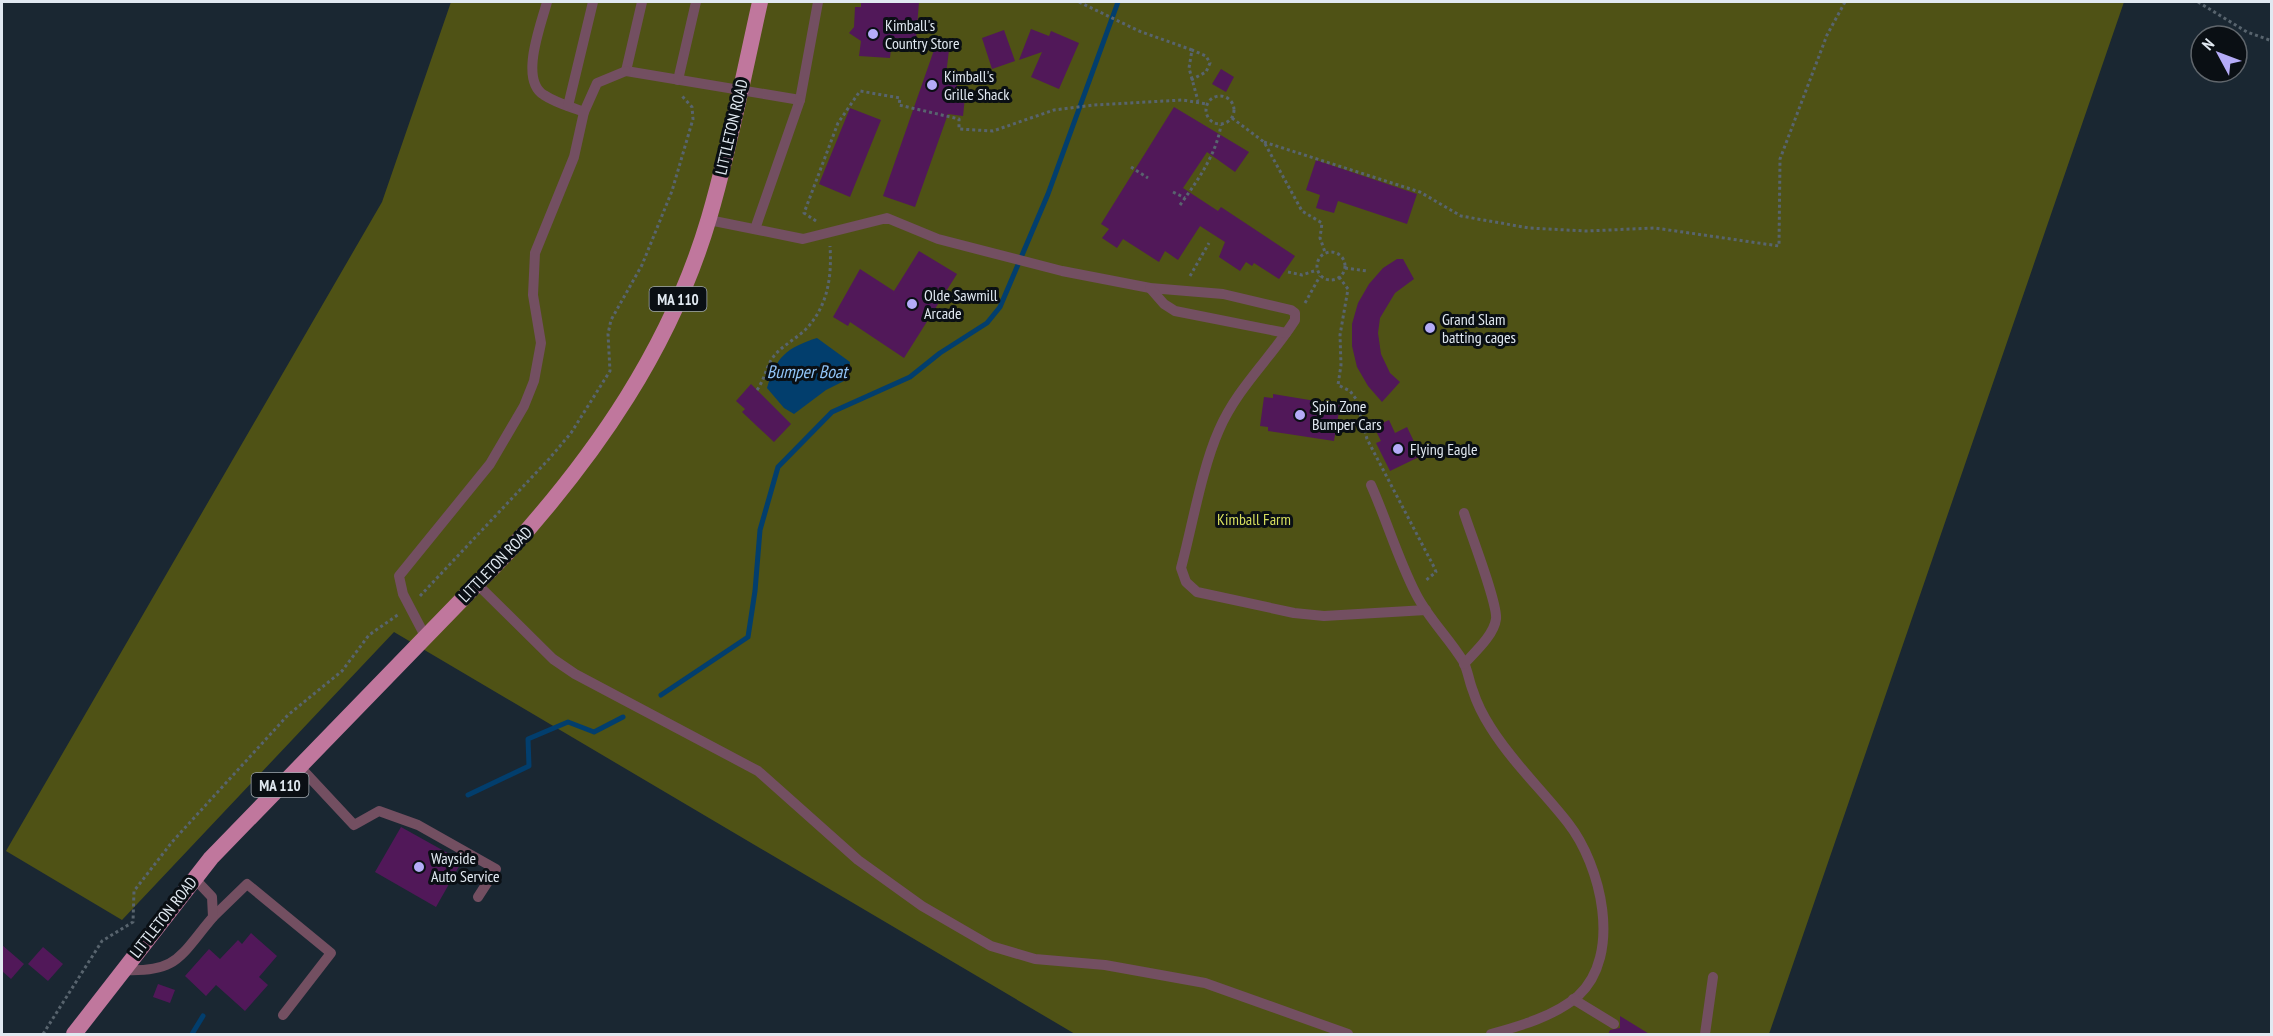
<svg xmlns="http://www.w3.org/2000/svg" width="2273" height="1036" font-family="'PT Sans Narrow',sans-serif">
<style>
.green{fill:#4f5215}
.water{fill:#023e6d}
.lines{fill:none;stroke-linecap:round;stroke-linejoin:round}
.stream{stroke:#023e6d;stroke-width:5}
.building{fill:#511859}
.path{stroke:#58646e;stroke-width:3;stroke-dasharray:3 3;stroke-linecap:butt}
.service{stroke:#734f61;stroke-width:10}
.primary{stroke:#c0779d;stroke-width:16}
.poi-dot{fill:#b5acf8;stroke:#0a0f14;stroke-width:2}
.labels{text-anchor:middle;dominant-baseline:central;stroke-width:6;stroke-linejoin:round;paint-order:stroke}
.shield{fill:#0a0f14;stroke:#a0a8af;stroke-width:1.5}
.shield-label{font-size:15px;font-weight:bold;fill:#e1e9f1}
.poi-label{font-size:16px;fill:#e1e9f1;stroke:#0a0f14;text-anchor:start}
.street-label{font-size:16px;fill:#e1e9f1;stroke:#0a0f14}
.park-label{font-size:16px;fill:#d7df5e;stroke:#0a0f14}
.water-label{font-size:18px;font-style:italic;fill:#90c3f6;stroke:#0a0f14}
</style>
<rect width="100%" height="100%" fill="#1a2732"/>
<path class="green" d="M451 2H2124L1769 1034H1075L394 632 122 920 6 851 382 202Z"/>
<path class="water" d="M817 338 850 362 848 379 826 390 794 414 784 408 767 388C776 357 786 348 817 338Z"/>
<g class="lines">
<g class="stream">
<path d="M661 695 748 637 755 591 760 530 778 467 832 412 910 377 940 353 987 323 1000 307 1048 194 1118 2"/>
<path d="M468 795 529 766 528 739 568 722 594 732 623 717"/>
<path d="M192 1034 203 1016"/>
</g>
</g>
<g class="building">
<path d="M861 2H919L916 39 892 38 890 58 859 56 861 41 849 33 854 27 855 7H861Z"/>
<path d="M1031 29 1049 36 1051 31 1079 43 1059 89 1031 77 1042 52 1019 60Z"/>
<path d="M1004 30 1015 61 992 69 982 38Z"/>
<path d="M934 50H949L946 75 958 76 956 95 965 97 963 116 948 114 915 207 883 196Z"/>
<path d="M1221 69 1234 77 1226 92 1212 84Z"/>
<path d="M1174 107 1249 152 1235 172 1207 152 1183 188 1218 211 1221 207 1295 256 1279 279 1254 263 1252 266 1246 262 1240 271 1219 257 1225 242 1200 226 1178 260 1165 251 1159 262 1123 239 1117 248 1102 238 1109 229 1101 224Z"/>
<path d="M850 108 881 120 850 197 819 184Z"/>
<path d="M1316 160 1417 194 1407 224 1338 201 1334 213 1316 208 1320 195 1306 190Z"/>
<path d="M919 251 957 274 904 358 850 322 848 326 833 317 860 269 894 291Z"/>
<path d="M1397 259H1403L1414 279 1395 293 1380 318 1378 333 1381 354 1390 373 1400 382 1382 402 1368 386 1357 367 1352 346V324L1358 303 1369 284 1383 268Z"/>
<path d="M751 384 791 424 774 442 742 412 745 409 736 401Z"/>
<path d="M1273 394 1340 405 1334 441 1268 431V427L1260 426 1264 397 1273 398Z"/>
<path d="M1389 420 1395 433 1407 427 1421 456 1390 471 1376 443 1381 441 1374 427Z"/>
<path d="M401 827 462 861 436 907 375 872Z"/>
<path d="M251 933 277 956 259 977 268 985 245 1011 216 985 206 996 185 976 209 949 220 959 238 940 242 944Z"/>
<path d="M2 945 24 964 11 979 2 971Z"/>
<path d="M43 947 63 964 48 981 28 964Z"/>
<path d="M158 984 175 990 170 1003 153 997Z"/>
<path d="M1620 1016 1651 1035H1608L1610 1030 1620 1028Z"/>
</g>
<g class="lines">
<g class="path">
<path d="M1079 2 1139 31 1192 50 1189 68 1198 101"/>
<path d="M2198 2 2247 32 2272 41"/>
<path d="M1191 80 1206 72 1210 63 1206 56 1192 50"/>
<circle cx="1220" cy="110" r="14"/>
<path d="M1232 118 1264 142 1302 211 1322 223 1320 238 1325 252"/>
<path d="M1264 142 1420 192 1461 216 1529 228 1586 231 1655 228 1779 246 1780 159 1827 35 1845 2"/>
<path d="M1131 167 1148 178"/>
<path d="M1173 192 1185 198"/>
<path d="M1180 205C1198 180 1216 155 1221 125"/>
<path d="M816 221 804 213 838 123 860 91 900 98 899 105 959 119V129L993 131 1054 110 1094 105 1183 100 1207 104"/>
<circle cx="1331" cy="266" r="14"/>
<path d="M1345 268 1367 271"/>
<path d="M1288 272 1302 275 1317 270"/>
<path d="M1190 276 1209 243"/>
<path d="M1339 277 1348 289 1340 335 1341 365 1338 385 1350 391 1356 399 1367 439 1434 567 1436 572 1425 581"/>
<path d="M1305 303 1320 276"/>
<path d="M757 390C765 379 766 366 774 356 783 345 796 339 806 329 828 306 832 276 830 246"/>
<path d="M420 596 549 459 571 433 610 371 608 334 611 320 642 265 672 191 693 119 692 107 681 95"/>
<path d="M43 1034 102 941 133 922 134 891 172 842 288 715 342 671 369 635 399 614"/>
</g>
<g class="service">
<path d="M547 2C541 25 519 80 544 95 556 103 571 107 584 112"/>
<path d="M642 2 626 71 800 100 818 2"/>
<path d="M678 80 696 2"/>
<path d="M568 106 593 2"/>
<path d="M709 220 803 239 887 218 938 239 1062 271 1150 288 1223 294 1291 310 1295 313V320C1271 358 1237 388 1219 430 1202 468 1192 527 1181 568L1186 582 1197 592 1294 613 1324 616 1426 610"/>
<path d="M755 229 800 100"/>
<path d="M1150 288 1164 304 1175 311 1286 333"/>
<path d="M1371 485C1387 521 1398 559 1416 594 1428 618 1449 638 1463 661 1468 670 1469 682 1473 691 1477 704 1484 717 1491 728 1513 763 1543 791 1568 823 1601 865 1623 955 1578 996 1555 1016 1520 1026 1491 1034"/>
<path d="M1464 513C1470 532 1498 604 1496 619 1494 635 1475 652 1464 664"/>
<path d="M477 584 553 659 575 674 758 771 858 860 922 906 991 946 1035 959 1105 965 1205 983 1348 1034"/>
<path d="M425 636 403 594 399 576 490 464 524 406 534 381 541 343 533 295 535 253 574 157 584 112 597 83 626 71"/>
<path d="M299 766 354 825 379 811 418 825 496 869 478 897"/>
<path d="M213 917 247 884 331 953 283 1015"/>
<path d="M121 970C178 973 179 957 213 917L212 897 194 878"/>
<path d="M1573 999 1614 1024"/>
<path d="M1705 1034 1713 977"/>
</g>
<path class="primary" d="M74 1034 211 858 507 553C596 455 671 347 709 218 730 147 744 73 760 2"/>
</g>
<g class="poi-dot">
<circle cx="873" cy="34" r="6"/>
<circle cx="932" cy="85" r="6"/>
<circle cx="912" cy="304" r="6"/>
<circle cx="1430" cy="328" r="6"/>
<circle cx="1300" cy="415" r="6"/>
<circle cx="1398" cy="449" r="6"/>
<circle cx="419" cy="867" r="6"/>
</g>
<g class="labels">
<g class="shield">
<rect x="649.5" y="287" width="57" height="24" rx="4.5"/>
<rect x="251.5" y="773" width="57" height="24" rx="4.5"/>
</g>
<g class="shield-label">
<text x="678" y="299">MA 110</text>
<text x="280" y="785">MA 110</text>
</g>
<g class="poi-label">
<text x="885" y="25">Kimball's<tspan x="885" dy="18">Country Store</tspan></text>
<text x="944" y="76">Kimball's<tspan x="944" dy="18">Grille Shack</tspan></text>
<text x="924" y="295">Olde Sawmill<tspan x="924" dy="18">Arcade</tspan></text>
<text x="1442" y="319">Grand Slam<tspan x="1442" dy="18">batting cages</tspan></text>
<text x="1312" y="406">Spin Zone<tspan x="1312" dy="18">Bumper Cars</tspan></text>
<text x="1410" y="449">Flying Eagle</text>
<text x="431" y="858">Wayside<tspan x="431" dy="18">Auto Service</tspan></text>
</g>
<g class="street-label">
<text transform="translate(731 127) rotate(-77)">LITTLETON ROAD</text>
<text transform="translate(495 564) rotate(-46)">LITTLETON ROAD</text>
<text transform="translate(163 917) rotate(-52)">LITTLETON ROAD</text>
</g>
<g class="park-label">
<text x="1254" y="519">Kimball Farm</text>
</g>
<g class="water-label">
<text x="807" y="371">Bumper Boat</text>
</g>
</g>
<rect width="2273" height="1036" fill="none" stroke="#e1e9f1" stroke-width="6"/>
<g transform="translate(2219 54) rotate(311)"><circle r="28" fill="#0a0f14" stroke="#60666c" stroke-width="1.5"/>
<path d="M0-4.5L10 22L0 15L-10 22Z" fill="#b5acf8"/>
<text y="-9" font-size="16" font-weight="bold" text-anchor="middle" fill="#e1e9f1">N</text>
</g>
</svg>
